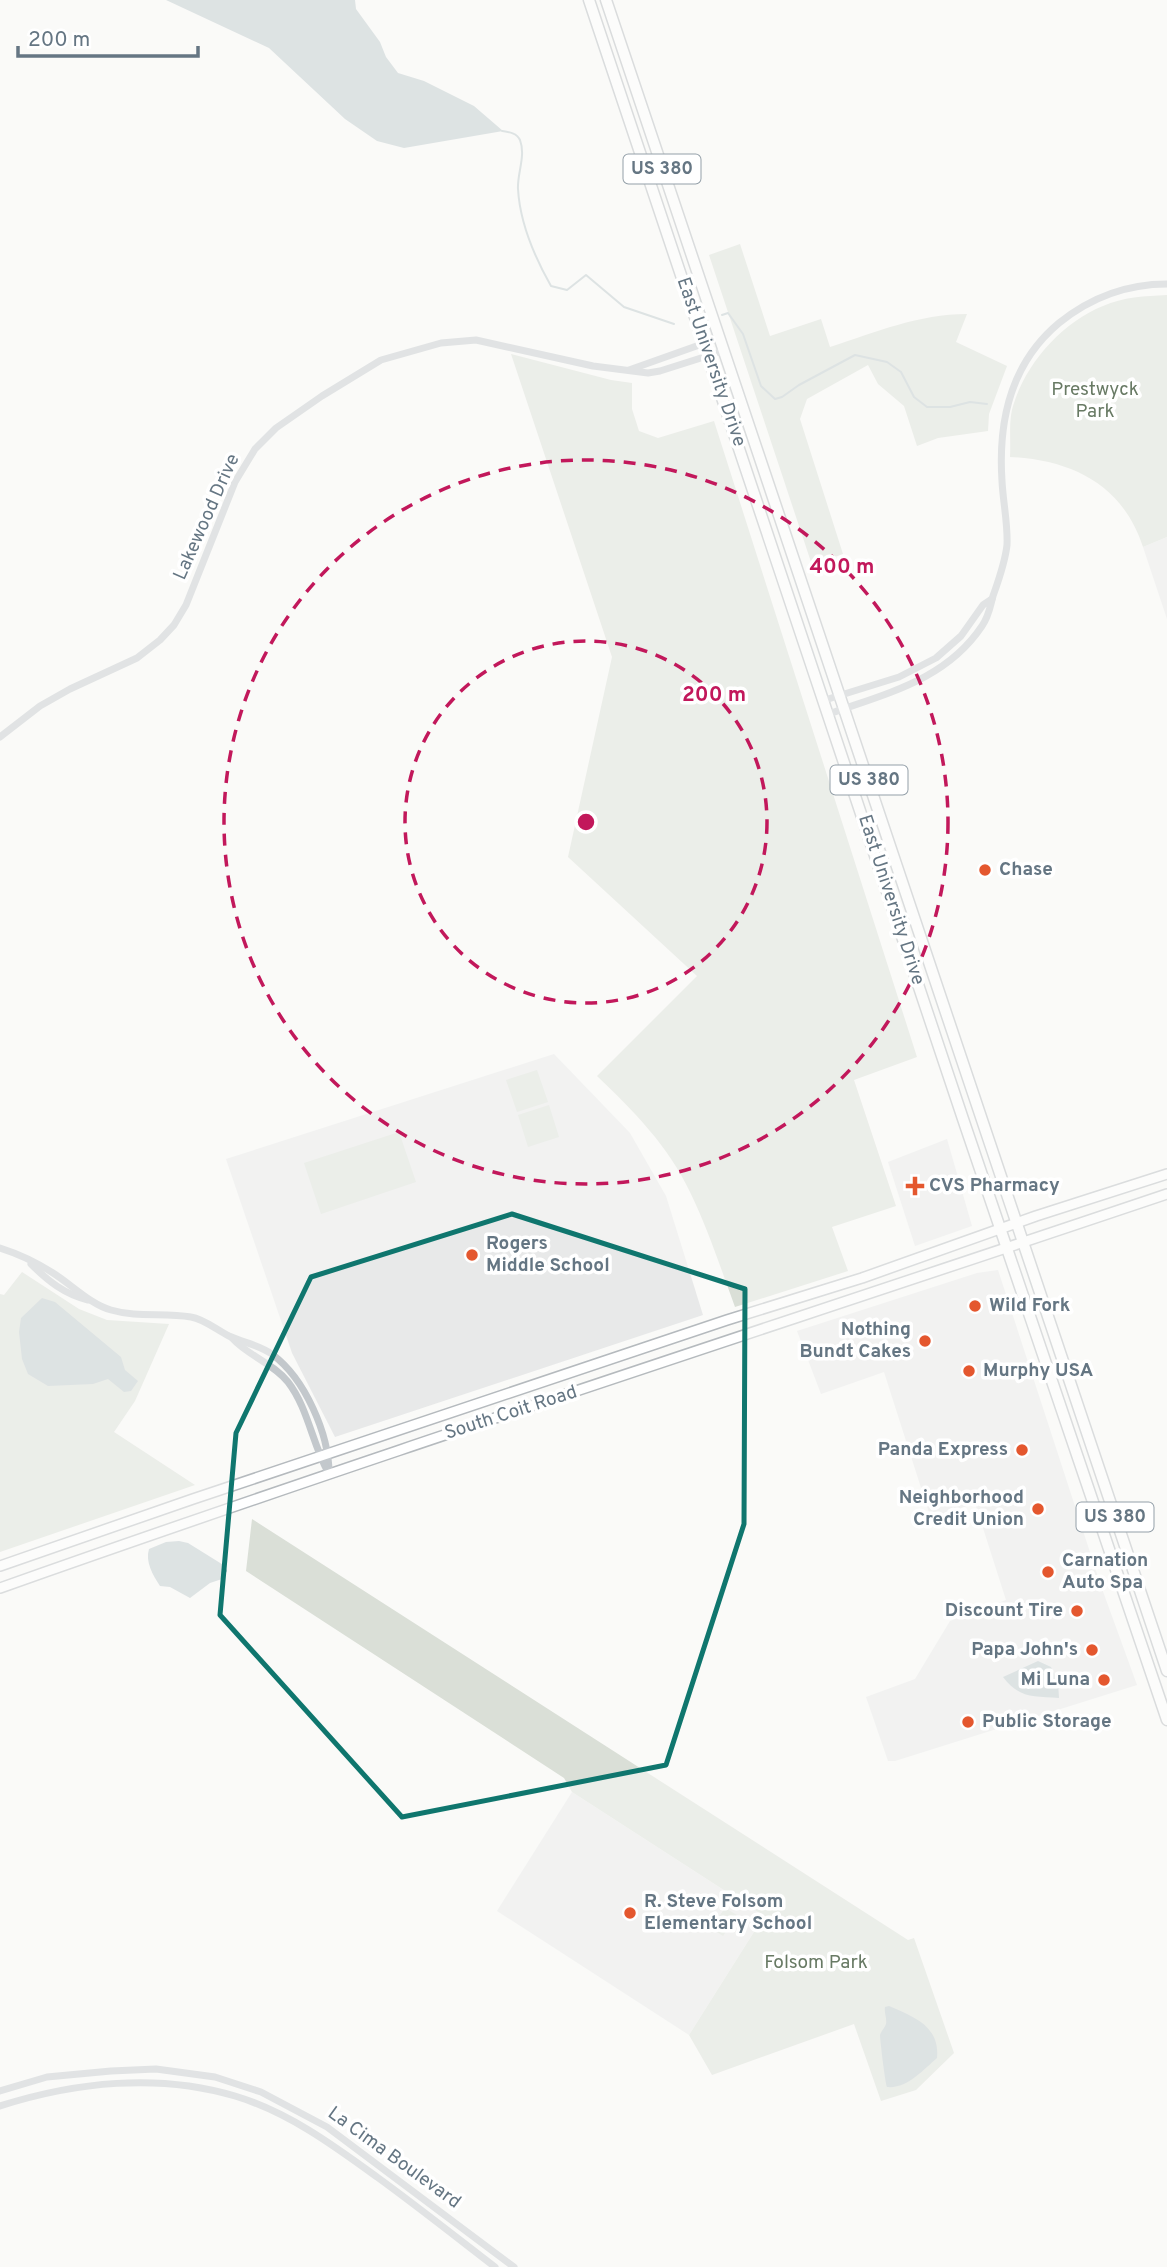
<svg xmlns="http://www.w3.org/2000/svg" width="1167" height="2267" font-family="Overpass,sans-serif">
<style>
.built{fill:#e8e9e9}
.green{fill:#dadfd7}
.water{fill:#bbc7cb}
.lines{fill:none;stroke-linecap:round;stroke-linejoin:round}
.stream{stroke:#bbc7cb;stroke-width:2}
.major-casing{stroke:#b5babe;stroke-width:12}
.highway-casing{stroke:#b4b9bd;stroke-width:13}
.minor{stroke:#c3c8cc;stroke-width:7}
.major{stroke:#fff;stroke-width:9}
.highway{stroke:#fff;stroke-width:10}
.marked{fill:none;stroke:#0f766e;stroke-width:5;stroke-linejoin:round}
.ring{fill:none;stroke:#c2185b;stroke-width:3.5;stroke-dasharray:12 9}
.poi-dot{fill:#e4572e;stroke:#fff;stroke-width:2.5}
.labels{text-anchor:middle;dominant-baseline:central;stroke-width:7;stroke-linejoin:round;paint-order:stroke}
.shield{fill:#fff;stroke:#939fa8;stroke-width:2}
.shield-label{font-size:18px;font-weight:bold;fill:#657683}
.street-label{font-size:19px;fill:#657683;stroke:#fff}
.park-label{font-size:19px;fill:#687a64;stroke:#fff}
.poi-label{font-size:19px;font-weight:bold;fill:#657683;stroke:#fff;text-anchor:start}
.centre{fill:#c2185b;stroke:#fff;stroke-width:3.5}
.ring-label{font-size:21px;text-anchor:middle;font-weight:bold;fill:#c2185b;stroke:#fff;stroke-width:7;stroke-linejoin:round;paint-order:stroke}
</style>
<rect width="100%" height="100%" fill="#fafaf8"/>
<g class="built">
<path d="M1167 537V619L1143 547Z"/>
<path d="M554 1054 630 1133 666 1196 703 1315 335 1437 292 1353 226 1159Z"/>
<path d="M947 1139 972 1226 915 1246 888 1162Z"/>
<path d="M998 1270 1101 1586 1137 1685 895 1761H888L866 1697 915 1679 950 1621 1006 1600 975 1503 931 1519 884 1372 821 1394 797 1331 977 1273Z"/>
<path d="M572 1792 764 1916 689 2035 497 1911Z"/>
</g>
<g class="green">
<path d="M740 244 770 336 821 319 830 347C876 332 919 314 967 314L956 342 1007 366 989 414 988 431 938 438 917 446 904 406 878 384 868 365 807 399 800 419 843 554 812 565 709 255Z"/>
<path d="M1167 295V537L1143 547C1123 485 1072 460 1010 457 1011 440 1008 419 1014 403 1027 362 1063 322 1103 306 1123 297 1145 296 1167 295Z"/>
<path d="M511 354 611 380 632 383V409L639 431 658 438 714 421 917 1057 854 1080 896 1206 832 1227 848 1271 735 1307C721 1269 708 1229 690 1192 669 1147 633 1110 597 1076L697 976 568 857 612 657Z"/>
<path d="M537 1070 548 1102 517 1112 506 1080Z"/>
<path d="M549 1105 559 1137 528 1147 518 1115Z"/>
<path d="M399 1132 416 1182 321 1214 304 1163Z"/>
<path d="M22 1272 79 1309 107 1320 169 1324 135 1401 114 1432 195 1485 0 1552V1294L4 1295Z"/>
<path d="M252 1519 908 1940 914 1938 954 2053 916 2090 881 2101 854 2024 712 2075 689 2035 764 1916 572 1792 564 1778 246 1571Z"/>
<path d="M725 1908 737 1915 723 1936 711 1928Z"/>
</g>
<g class="water">
<path d="M166 0H355L356 9 380 42 386 57 398 73 424 81 474 106 503 131 404 148 377 141 345 119 269 48Z"/>
<path d="M42 1298 55 1302 121 1357 125 1370 138 1381 131 1391 124 1392 108 1379 93 1384 48 1386 28 1374 22 1359 19 1332 21 1318Z"/>
<path d="M179 1541 188 1543 225 1566 227 1571 222 1579 210 1583 190 1598 170 1587 160 1586C153 1575 145 1562 149 1549L166 1542Z"/>
<path d="M1038 1661 1051 1667 1058 1682 1059 1698C1033 1696 1020 1699 1003 1677Z"/>
<path d="M889 2006C914 2017 940 2026 937 2058 923 2070 907 2089 887 2087 885 2082 880 2039 880 2035 881 2031 885 2028 886 2024 887 2018 884 2013 885 2007Z"/>
</g>
<g class="lines">
<g class="stream">
<path d="M502 131C509 132 517 133 520 140 526 156 517 174 518 189 520 224 534 256 551 286L567 290 586 275 624 307 674 324"/>
<path d="M722 315 728 313 743 334 761 386 775 399 782 397 799 385 855 355 887 362 901 372 914 397 927 407H950L970 402 987 404"/>
</g>
<g class="major-casing">
<g id="major">
<path d="M0 1566 193 1499 727 1320 862 1278 1036 1216 1167 1174"/>
<path d="M0 1588C387 1451 778 1325 1167 1194"/>
</g>
</g>
<g class="highway-casing">
<g id="highway">
<path d="M589 0 962 1116 1167 1720"/>
<path d="M606 0 1167 1671"/>
</g>
</g>
<g class="minor">
<path d="M629 370 719 338"/>
<path d="M825 700 899 677 936 658 961 636 983 605 992 599"/>
<path d="M829 714C887 693 946 680 982 626 989 616 990 607 993 596 999 579 1005 563 1007 545 1008 524 1003 502 1002 481 998 421 1011 363 1059 323 1090 298 1127 284 1167 284"/>
<path d="M0 737 40 706 70 689 137 658 160 640 174 625 186 605 235 482 255 449 276 428 322 396 381 360 441 343 476 340 593 366 648 373 660 371 723 351"/>
<path d="M0 1248C19 1254 36 1262 53 1273 72 1285 90 1304 111 1310 138 1318 165 1312 191 1317 204 1319 217 1330 229 1336 244 1343 260 1345 273 1355 305 1379 329 1434 329 1473"/>
<path d="M31 1264C48 1281 64 1294 88 1300"/>
<path d="M232 1338C248 1356 273 1363 288 1382 308 1408 312 1443 328 1472"/>
<path d="M0 2091 47 2077 111 2071 156 2069 215 2077 261 2092 327 2127 514 2267"/>
<path d="M0 2106C75 2082 158 2073 235 2096 288 2112 333 2145 377 2177 417 2206 456 2237 495 2267"/>
</g>
<use href="#major" class="major"/>
<use href="#highway" class="highway"/>
</g>
<path d="M0 0H1167V2267H0ZM512 1214 745 1289 744 1524 666 1765 402 1817 220 1615 236 1433 311 1277Z" fill="#fafaf8" fill-opacity=".55" fill-rule="evenodd"/>
<path class="marked" d="M512 1214 745 1289 744 1524 666 1765 402 1817 220 1615 236 1433 311 1277Z"/>
<g class="ring">
<circle cx="586" cy="822" r="181"/>
<circle cx="586" cy="822" r="362"/>
</g>
<g class="poi-dot">
<circle cx="985" cy="870" r="7"/>
<path d="M911.5 1175.5h7v7h7v7h-7v7h-7v-7h-7v-7h7z"/>
<circle cx="472" cy="1255" r="7"/>
<circle cx="975" cy="1306" r="7"/>
<circle cx="925" cy="1341" r="7"/>
<circle cx="969" cy="1371" r="7"/>
<circle cx="1022" cy="1450" r="7"/>
<circle cx="1038" cy="1509" r="7"/>
<circle cx="1048" cy="1572" r="7"/>
<circle cx="1077" cy="1611" r="7"/>
<circle cx="1092" cy="1650" r="7"/>
<circle cx="1104" cy="1680" r="7"/>
<circle cx="968" cy="1722" r="7"/>
<circle cx="630" cy="1913" r="7"/>
</g>
<g class="labels">
<g class="shield">
<rect x="623.5" y="154.5" width="77" height="29" rx="5"/>
<rect x="830.5" y="765.5" width="77" height="29" rx="5"/>
<rect x="1076.5" y="1502.5" width="77" height="29" rx="5"/>
</g>
<g class="shield-label">
<text x="662" y="169">US 380</text>
<text x="869" y="780">US 380</text>
<text x="1115" y="1517">US 380</text>
</g>
<g class="street-label">
<text transform="translate(711 362) rotate(71)">East University Drive</text>
<text transform="translate(207 517) rotate(-66)">Lakewood Drive</text>
<text transform="translate(891 900) rotate(72)">East University Drive</text>
<text transform="translate(511 1413) rotate(-18)">South Coit Road</text>
<text transform="translate(394 2158) rotate(36)">La Cima Boulevard</text>
</g>
<g class="park-label">
<text x="1095" y="390">Prestwyck<tspan x="1095" dy="22">Park</tspan></text>
<text x="816" y="1963">Folsom Park</text>
</g>
<g class="poi-label">
<text x="999" y="870">Chase</text>
<text x="929" y="1186">CVS Pharmacy</text>
<text x="486" y="1244">Rogers<tspan x="486" dy="22">Middle School</tspan></text>
<text x="989" y="1306">Wild Fork</text>
<text x="911" y="1330" text-anchor="end">Nothing<tspan x="911" dy="22">Bundt Cakes</tspan></text>
<text x="983" y="1371">Murphy USA</text>
<text x="1008" y="1450" text-anchor="end">Panda Express</text>
<text x="1024" y="1498" text-anchor="end">Neighborhood<tspan x="1024" dy="22">Credit Union</tspan></text>
<text x="1062" y="1561">Carnation<tspan x="1062" dy="22">Auto Spa</tspan></text>
<text x="1063" y="1611" text-anchor="end">Discount Tire</text>
<text x="1078" y="1650" text-anchor="end">Papa John's</text>
<text x="1090" y="1680" text-anchor="end">Mi Luna</text>
<text x="982" y="1722">Public Storage</text>
<text x="644" y="1902">R. Steve Folsom<tspan x="644" dy="22">Elementary School</tspan></text>
</g>
</g>
<circle cx="586" cy="822" r="10" class="centre"/>
<g class="ring-label">
<text x="842" y="573">400 m</text>
<text x="714" y="701">200 m</text>
</g>
<path d="M18 46v10h180v-10" fill="none" stroke="#657683" stroke-width="3.5"/>
<text x="28" y="46" font-size="21" fill="#657683" stroke="#ffffff" stroke-width="5" paint-order="stroke">200 m</text>
</svg>
